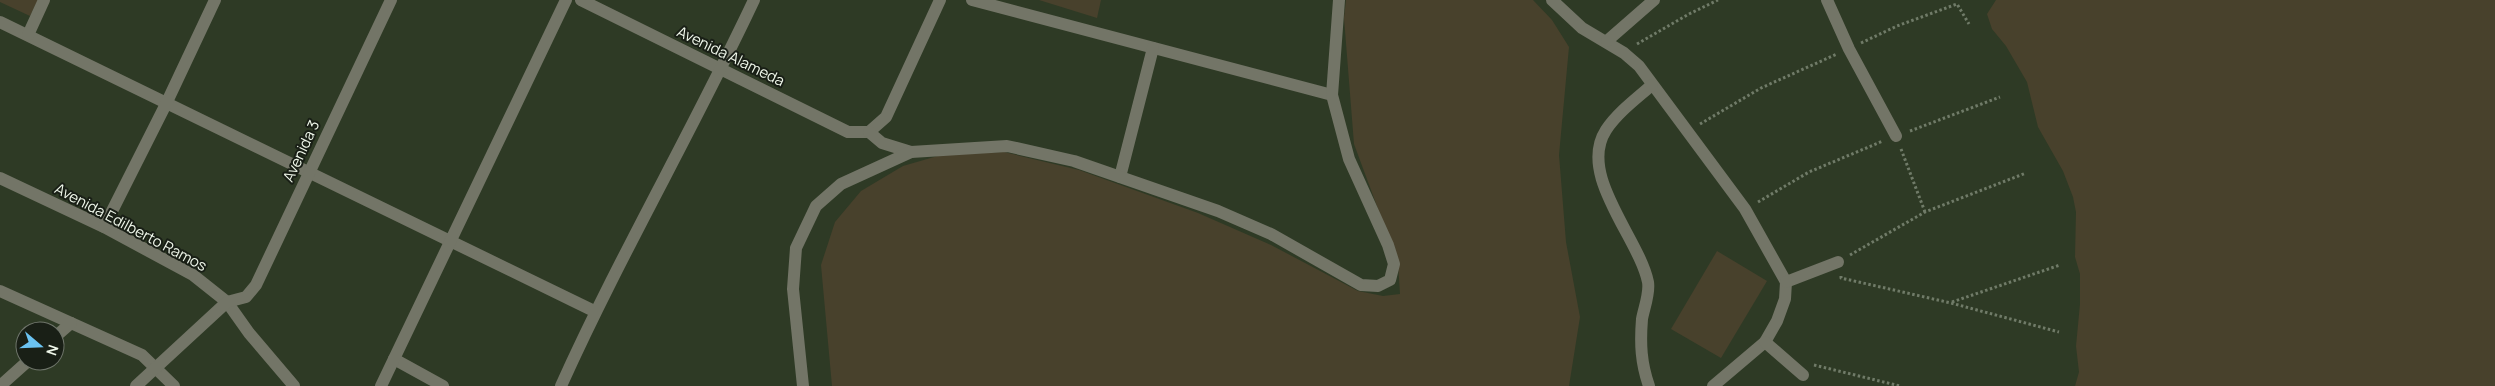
<svg xmlns="http://www.w3.org/2000/svg" width="2495" height="386" font-family="Manrope,sans-serif">
<style>
.green{fill:#48412c}
.lines{fill:none;stroke-linecap:round;stroke-linejoin:round}
.path{stroke:#707b68;stroke-width:3;stroke-dasharray:2.5 2.5;stroke-linecap:butt}
.minor{stroke:#737567;stroke-width:12}
.labels{text-anchor:middle;dominant-baseline:central;stroke-width:4;stroke-linejoin:round;paint-order:stroke}
.street-label{font-size:15px;fill:#eff7ea;stroke:#191f16}
</style>
<rect width="100%" height="100%" fill="#2e3a25"/>
<g class="green">
<path d="M0 0H38L30 16 0 2Z"/>
<path d="M1039 0H1101L1097 18Z"/>
<path d="M1346 0H1533L1552 20 1569 47 1559 155 1566 242 1580 317 1569 386H832L821 265 835 222 861 191 903 166 941 155 1004 152 1079 170 1198 213 1271 245 1358 291 1383 296 1400 294 1398 263 1354 144 1344 18Z"/>
<path d="M1996 0H2495V386H2075L2079 372 2076 346 2080 304V274L2075 257 2076 212 2073 197 2063 171 2038 127 2027 82 2006 46 1992 29 1987 14Z"/>
<path d="M1717 251 1767 281 1721 358 1671 329Z"/>
</g>
<g class="lines">
<g class="path">
<path d="M1861 43 1897 26 1957 4 1969 24"/>
<path d="M1637 44 1689 14 1718 0"/>
<path d="M1700 124 1761 88 1837 54"/>
<path d="M1910 131 2000 97"/>
<path d="M1901 149 1925 212"/>
<path d="M1758 202 1809 172 1883 141"/>
<path d="M1850 255 1925 212 2026 173"/>
<path d="M1841 276V278L1951 303 2059 332"/>
<path d="M1952 302 2060 265"/>
<path d="M1814 365 1900 386"/>
</g>
<g class="minor">
<path d="M581 0 848 132H869"/>
<path d="M972 0 1332 95"/>
<path d="M1552 0 1582 28 1624 53 1639 66 1745 209 1786 282 1785 299 1777 321 1765 342 1713 386"/>
<path d="M1827 0 1849 49 1896 136"/>
<path d="M0 22 594 311"/>
<path d="M28 35 44 0"/>
<path d="M1607 41 1654 0"/>
<path d="M869 132 886 117 940 0"/>
<path d="M869 132 882 143 911 152"/>
<path d="M1120 177 1153 48"/>
<path d="M0 178 104 227 193 275 227 302 249 333 294 386"/>
<path d="M104 227 166 104 215 0"/>
<path d="M1786 282 1838 262"/>
<path d="M0 291 142 355 174 386"/>
<path d="M55 337 71 323"/>
<path d="M1765 342 1803 375"/>
<path d="M394 359 443 386"/>
<path d="M0 386 28 361"/>
<path d="M136 386 227 302 246 297 256 285 391 0"/>
<path d="M381 386 566 0"/>
<path d="M561 386C620 255 693 130 754 0"/>
<path d="M803 386 793 289 796 248 816 206 841 184 911 152 1007 146 1074 161 1218 211 1271 234 1361 285 1378 286 1390 280 1394 264 1388 245 1349 159 1332 95 1339 0"/>
<path d="M1649 386C1641 363 1640 344 1642 319 1644 308 1650 293 1648 282 1639 238 1577 175 1606 130 1617 113 1637 98 1652 85"/>
</g>
</g>
<g class="labels">
<g class="street-label">
<text transform="translate(731 56) rotate(26)">Avenida Alameda</text>
<text transform="translate(301 151) rotate(-65)">Avenida 3</text>
<text transform="translate(131 227) rotate(28)">Avenida Edilberto Ramos</text>
</g>
</g>
<g transform="translate(40 346) rotate(109)"><circle r="24" fill="#191f16" stroke="#6f756b"/>
<path d="M0-4L9 19L0 12L-9 19Z" fill="#6bc3f2"/>
<text y="-8" font-size="14" font-weight="bold" text-anchor="middle" fill="#eff7ea">N</text>
</g>
</svg>
